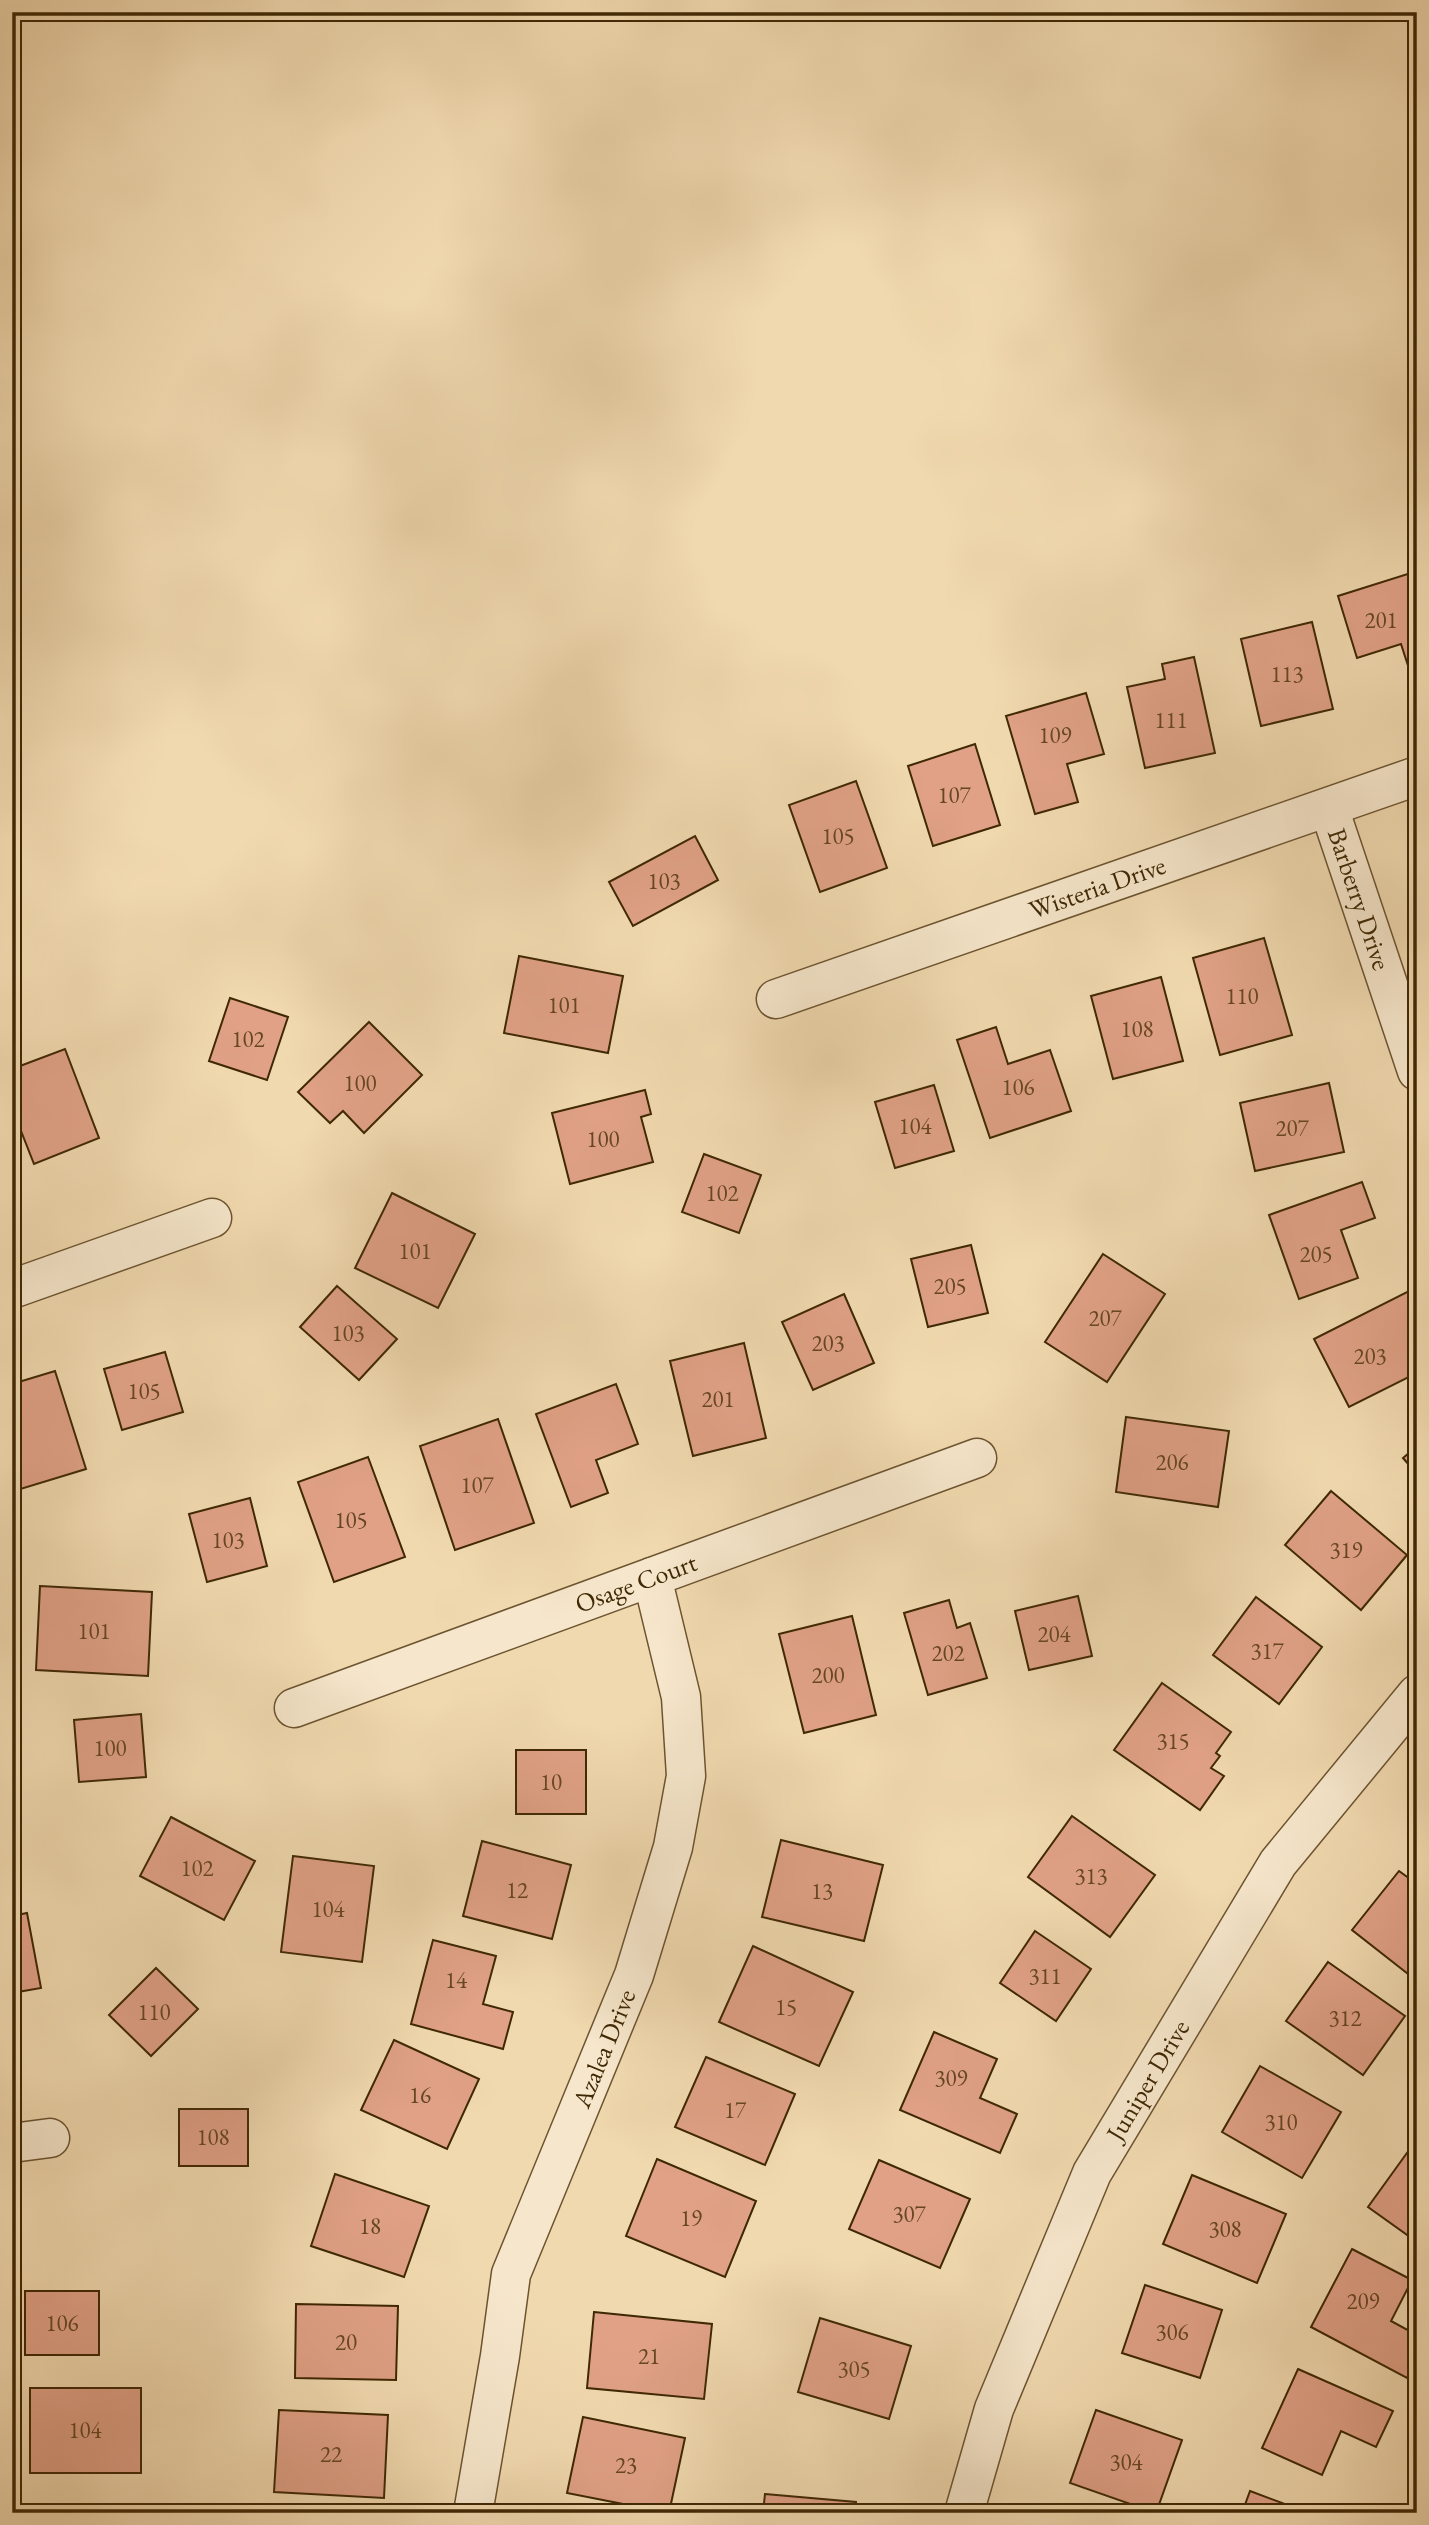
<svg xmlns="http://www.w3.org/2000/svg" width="1429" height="2525" font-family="'EB Garamond',serif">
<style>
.building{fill:#e0a186;stroke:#3f2805;stroke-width:2}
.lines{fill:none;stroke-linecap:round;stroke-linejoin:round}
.minor-casing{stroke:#6c5430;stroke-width:41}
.minor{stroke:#f6e6cb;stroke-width:38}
.labels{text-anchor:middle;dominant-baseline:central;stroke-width:7;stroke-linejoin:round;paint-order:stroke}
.number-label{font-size:23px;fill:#674625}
.street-label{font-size:26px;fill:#3f2805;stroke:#f6e6cb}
</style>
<rect width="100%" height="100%" fill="#f1d9af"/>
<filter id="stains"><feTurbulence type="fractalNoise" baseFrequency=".00286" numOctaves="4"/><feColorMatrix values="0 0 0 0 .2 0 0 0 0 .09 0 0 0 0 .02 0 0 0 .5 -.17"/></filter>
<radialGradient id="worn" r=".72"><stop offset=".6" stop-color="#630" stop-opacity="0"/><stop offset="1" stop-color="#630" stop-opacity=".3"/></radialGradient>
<g class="building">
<path d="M1417 571V676L1412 678 1401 644 1357 658 1338 596Z"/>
<path d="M1312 622 1333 709 1261 726 1241 639Z"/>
<path d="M1194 657 1215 753 1145 768 1127 687 1165 679 1162 664Z"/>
<path d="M1086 693 1104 754 1067 764 1078 802 1035 814 1006 716Z"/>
<path d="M975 744 1000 825 933 846 908 766Z"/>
<path d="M856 781 887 868 820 892 789 805Z"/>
<path d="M695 836 718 880 633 926 609 882Z"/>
<path d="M1264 938 1292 1035 1220 1055 1193 958Z"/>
<path d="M519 956 623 976 608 1053 504 1033Z"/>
<path d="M1161 977 1183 1061 1113 1079 1091 996Z"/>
<path d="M230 998 288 1017 267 1080 209 1061Z"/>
<path d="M369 1022 422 1075 364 1133 343 1111 330 1123 298 1092Z"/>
<path d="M996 1027 1008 1064 1050 1050 1071 1111 990 1138 957 1040Z"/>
<path d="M65 1049 99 1138 34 1164 12 1108V1069Z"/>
<path d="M1329 1083 1344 1152 1255 1171 1240 1103Z"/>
<path d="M934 1085 954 1151 895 1168 875 1102Z"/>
<path d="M645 1090 651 1114 641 1117 653 1162 570 1184 552 1113Z"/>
<path d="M704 1154 761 1175 739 1233 682 1212Z"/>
<path d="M1362 1182 1375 1218 1341 1230 1358 1278 1299 1299 1269 1215Z"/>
<path d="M392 1193 475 1234 438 1308 355 1268Z"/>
<path d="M971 1245 988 1313 928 1327 911 1259Z"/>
<path d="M1103 1254 1165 1294 1107 1382 1045 1342Z"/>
<path d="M337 1286 397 1339 359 1380 300 1327Z"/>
<path d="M1411 1290 1417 1302V1373L1349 1407 1314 1339Z"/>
<path d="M844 1294 874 1363 813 1390 782 1322Z"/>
<path d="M744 1343 766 1438 693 1456 670 1361Z"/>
<path d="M165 1352 183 1412 122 1430 104 1369Z"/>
<path d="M55 1371 86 1469 14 1491 12 1384Z"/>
<path d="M616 1384 638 1444 596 1460 608 1493 571 1507 536 1414Z"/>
<path d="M1126 1417 1229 1431 1218 1507 1116 1492Z"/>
<path d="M498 1419 534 1523 455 1550 420 1446Z"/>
<path d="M1417 1446V1474L1403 1458Z"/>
<path d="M368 1457 405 1557 334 1582 298 1482Z"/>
<path d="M1331 1491 1407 1555 1361 1610 1285 1545Z"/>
<path d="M250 1498 267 1566 207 1582 189 1514Z"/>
<path d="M40 1586 152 1592 148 1676 36 1670Z"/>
<path d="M1078 1596 1092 1656 1029 1670 1015 1611Z"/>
<path d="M1256 1597 1322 1647 1279 1704 1213 1655Z"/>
<path d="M949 1600 957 1628 970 1623 987 1678 928 1695 904 1613Z"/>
<path d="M852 1616 876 1715 804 1733 779 1634Z"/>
<path d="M1162 1683 1231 1732 1216 1753 1220 1756 1211 1768 1224 1776 1200 1810 1114 1750Z"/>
<path d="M141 1714 146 1777 79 1782 74 1720Z"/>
<rect x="516" y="1750" width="70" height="64"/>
<path d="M1072 1816 1155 1875 1110 1937 1028 1877Z"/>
<path d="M171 1817 255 1861 224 1920 140 1876Z"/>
<path d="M781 1840 883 1865 864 1941 762 1917Z"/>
<path d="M482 1841 571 1865 552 1939 463 1916Z"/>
<path d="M293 1856 374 1866 362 1962 281 1952Z"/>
<path d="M1399 1871 1417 1884V1981L1352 1930Z"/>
<path d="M27 1913 41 1988 12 1993V1916Z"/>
<path d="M1035 1931 1091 1969 1056 2021 1000 1983Z"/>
<path d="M433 1940 496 1956 483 2004 513 2012 503 2049 411 2024Z"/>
<path d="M753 1946 853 1992 819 2066 719 2022Z"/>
<path d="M1328 1962 1405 2016 1363 2075 1286 2021Z"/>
<path d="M156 1968 198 2009 151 2056 109 2015Z"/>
<path d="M934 2032 997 2059 980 2098 1017 2114 1000 2153 900 2110Z"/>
<path d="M394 2040 479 2079 447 2149 361 2110Z"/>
<path d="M706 2057 795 2094 765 2165 675 2127Z"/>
<path d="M1260 2066 1341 2112 1302 2178 1222 2132Z"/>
<rect x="179" y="2109" width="69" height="57"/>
<path d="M1417 2139V2242L1368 2207Z"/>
<path d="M657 2159 756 2201 725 2277 626 2236Z"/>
<path d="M879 2160 970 2199 940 2268 849 2229Z"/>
<path d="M335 2174 429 2206 404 2277 311 2246Z"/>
<path d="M1192 2175 1286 2214 1257 2283 1163 2244Z"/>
<path d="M1352 2249 1412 2280 1391 2321 1417 2335V2360L1407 2378 1311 2327Z"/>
<path d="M1145 2285 1222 2310 1200 2378 1122 2353Z"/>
<rect x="25" y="2291" width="74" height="64"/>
<path d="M296 2304 398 2306 396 2380 295 2378Z"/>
<path d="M594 2312 712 2324 704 2399 587 2388Z"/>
<path d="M820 2318 911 2346 889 2419 798 2392Z"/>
<path d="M1298 2369 1393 2411 1376 2447 1341 2431 1322 2475 1262 2448Z"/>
<rect x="30" y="2388" width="111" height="85"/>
<path d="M279 2410 388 2415 384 2498 274 2492Z"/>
<path d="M1096 2410 1182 2440 1156 2513 1070 2483Z"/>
<path d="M583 2417 685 2438 669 2513 567 2493Z"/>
<path d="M1250 2491 1309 2513H1242Z"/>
<path d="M765 2494 856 2502 855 2513H763Z"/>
<rect x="50" y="2509" width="103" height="4"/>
</g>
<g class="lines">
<g class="minor-casing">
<g id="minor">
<path id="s1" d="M1329 808 1417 1071"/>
<path id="s2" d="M776 999 1417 776"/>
<path d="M12 1289 212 1218"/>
<path id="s3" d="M294 1708 977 1458"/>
<path d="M12 2143 50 2138"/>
<path id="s4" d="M473 2513 500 2356 511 2274 634 1975 673 1847 686 1776 681 1697 652 1577"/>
<path id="s5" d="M964 2513 994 2409 1092 2173 1278 1863 1417 1694"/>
</g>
</g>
<use href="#minor" class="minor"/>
</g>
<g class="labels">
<g class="number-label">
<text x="1381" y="620">201</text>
<text x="1287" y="674">113</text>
<text x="1171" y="720">111</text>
<text x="1055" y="735">109</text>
<text x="954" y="795">107</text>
<text x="838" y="836">105</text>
<text x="664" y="881">103</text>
<text x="1242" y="996">110</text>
<text x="564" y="1005">101</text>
<text x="1137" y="1029">108</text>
<text x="248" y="1039">102</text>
<text x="360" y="1083">100</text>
<text x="1018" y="1087">106</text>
<text x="915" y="1126">104</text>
<text x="1292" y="1128">207</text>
<text x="603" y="1139">100</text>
<text x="722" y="1193">102</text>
<text x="415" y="1251">101</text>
<text x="1316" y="1254">205</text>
<text x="950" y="1286">205</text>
<text x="1105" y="1318">207</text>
<text x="348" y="1333">103</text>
<text x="828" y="1343">203</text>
<text x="1370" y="1356">203</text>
<text x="144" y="1391">105</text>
<text x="718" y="1399">201</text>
<text x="1172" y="1462">206</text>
<text x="477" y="1485">107</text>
<text x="351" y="1520">105</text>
<text x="228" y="1540">103</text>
<text x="1346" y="1550">319</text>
<text x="94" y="1631">101</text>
<text x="1054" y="1634">204</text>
<text x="1267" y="1651">317</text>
<text x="948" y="1653">202</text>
<text x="828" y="1675">200</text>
<text x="1173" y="1741">315</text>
<text x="110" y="1748">100</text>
<text x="551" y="1782">10</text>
<text x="197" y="1868">102</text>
<text x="1091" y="1876">313</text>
<text x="517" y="1890">12</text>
<text x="822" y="1891">13</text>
<text x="328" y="1909">104</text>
<text x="1045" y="1976">311</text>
<text x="456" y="1980">14</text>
<text x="786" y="2007">15</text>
<text x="154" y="2012">110</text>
<text x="1345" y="2018">312</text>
<text x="951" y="2078">309</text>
<text x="420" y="2095">16</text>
<text x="735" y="2110">17</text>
<text x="1281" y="2122">310</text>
<text x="213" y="2137">108</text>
<text x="909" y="2214">307</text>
<text x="691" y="2218">19</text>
<text x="370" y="2226">18</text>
<text x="1225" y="2229">308</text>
<text x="1363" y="2301">209</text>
<text x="62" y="2323">106</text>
<text x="1172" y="2332">306</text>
<text x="346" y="2342">20</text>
<text x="649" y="2356">21</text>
<text x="854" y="2369">305</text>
<text x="85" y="2430">104</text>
<text x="331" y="2454">22</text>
<text x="1126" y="2462">304</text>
<text x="626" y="2465">23</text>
</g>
<g class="street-label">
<text stroke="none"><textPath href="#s2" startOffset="340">Wisteria Drive</textPath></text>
<text stroke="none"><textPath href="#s1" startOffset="96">Barberry Drive</textPath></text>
<text stroke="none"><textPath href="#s3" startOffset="364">Osage Court</textPath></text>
<text stroke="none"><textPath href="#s4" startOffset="486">Azalea Drive</textPath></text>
<text stroke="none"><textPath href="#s5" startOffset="472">Juniper Drive</textPath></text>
</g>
</g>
<rect width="1429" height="2525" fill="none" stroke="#f1d9af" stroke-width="42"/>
<rect x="14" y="14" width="1401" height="2497" fill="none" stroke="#3f2805" stroke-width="3.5"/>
<rect x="21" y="21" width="1387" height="2483" fill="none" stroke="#3f2805" stroke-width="2"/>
<rect width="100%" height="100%" filter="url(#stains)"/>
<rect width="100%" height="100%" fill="url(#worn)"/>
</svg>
